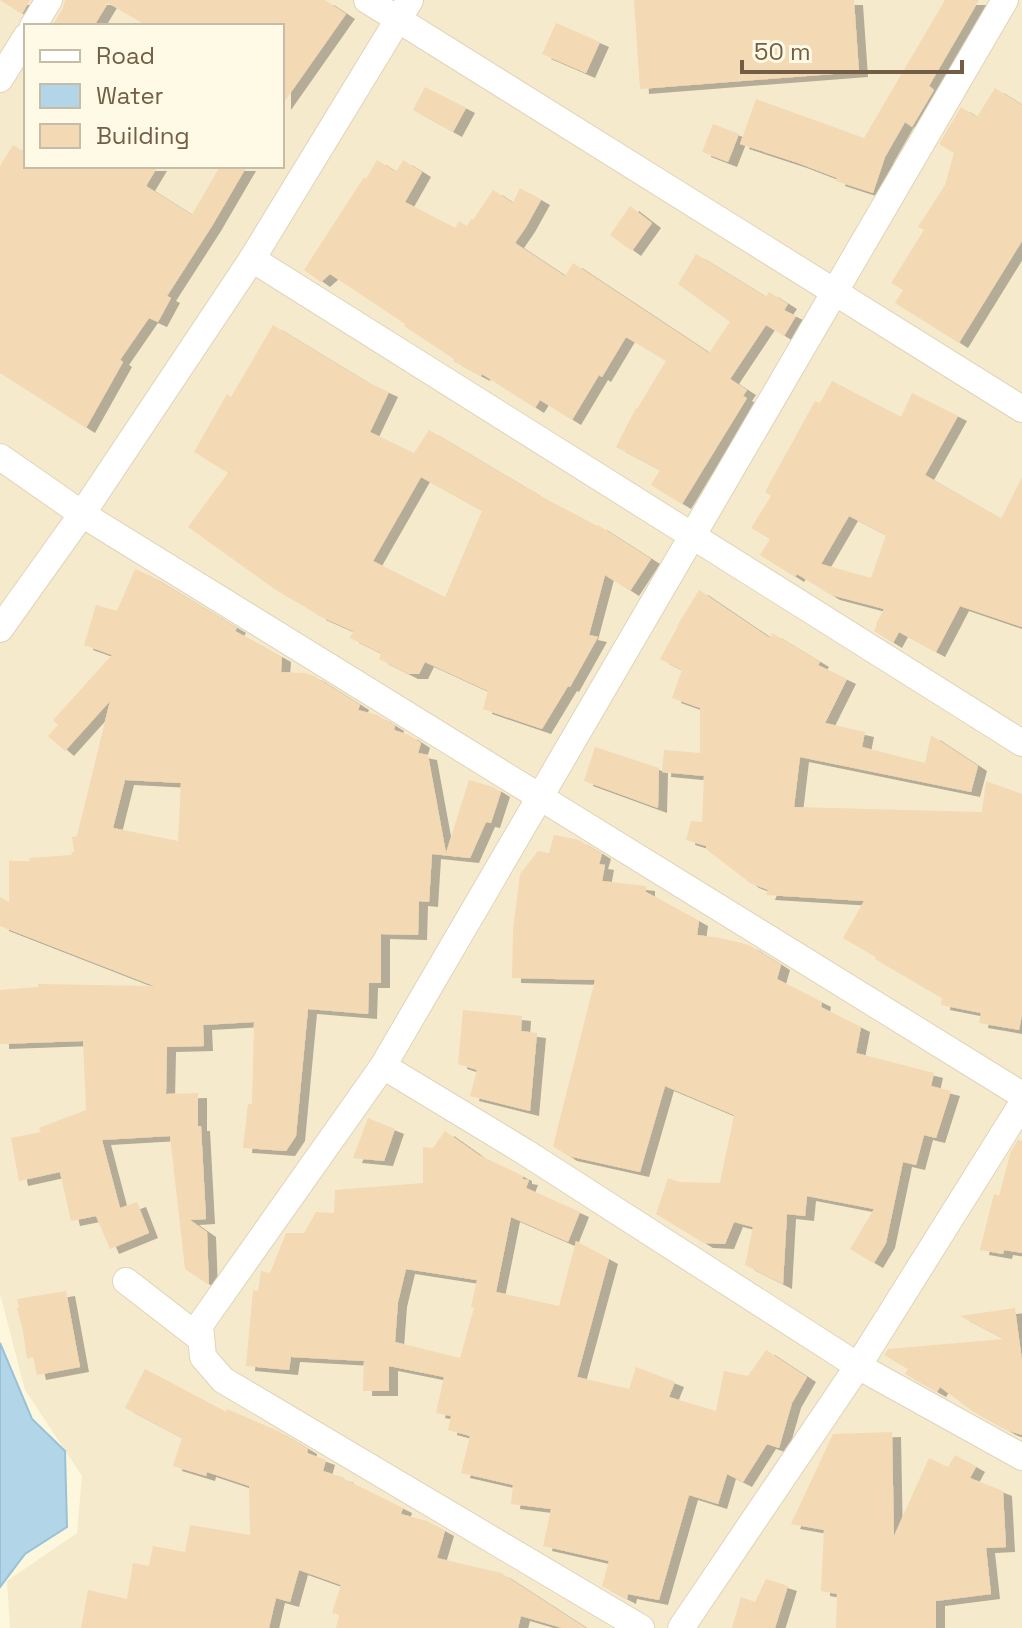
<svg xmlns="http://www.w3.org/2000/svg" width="1022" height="1628" font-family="'Space Grotesk',sans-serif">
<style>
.residential{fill:#f5eacc;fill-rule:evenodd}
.water{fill:#b2d5e7;stroke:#98c2d9;stroke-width:2}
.building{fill:#f3d9b4;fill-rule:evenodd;filter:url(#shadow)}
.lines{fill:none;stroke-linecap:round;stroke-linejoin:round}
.minor-casing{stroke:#e1d3ba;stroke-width:28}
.minor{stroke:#fff;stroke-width:26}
</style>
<defs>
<filter id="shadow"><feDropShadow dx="9" dy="5" stdDeviation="0" flood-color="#0004"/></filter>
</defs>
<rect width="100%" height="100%" fill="#fdf7dd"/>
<path class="residential" d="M0 0H1022V1628H10L7 1581 77 1533 82 1476 25 1390 0 1294ZM26 26H282V166H26Z"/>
<path class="water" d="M0 1343 32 1419 65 1451 67 1527 25 1554 0 1587Z"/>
<g class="building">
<path d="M0 0H30L22 14Z"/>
<path d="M65 0H325L346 14 282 105V26H148L108 3 94 26H52L63 8Z"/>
<path d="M634 0H854L859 72 640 89Z"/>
<path d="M945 0H979L929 86 934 90 912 127 905 122 885 157 873 193 836 181 837 178 798 163 740 144 756 99 864 138Z"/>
<path d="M556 23 600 42 586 73 542 54Z"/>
<path d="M425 87 466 108 453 132 413 110Z"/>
<path d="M995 88 1022 105V241L959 343 895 303 903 290 891 283 924 230 918 227 945 185 954 153 939 144 961 107 977 117Z"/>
<path d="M713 124 739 134 728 162 702 152Z"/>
<path d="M13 145 26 153V166H158L146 186 192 215 220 166H247L212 226 167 296 171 298 158 322 149 318 120 360 123 362 86 428 0 373V166Z"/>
<path d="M377 160 396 172 403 160 422 172 405 202 455 228 459 221 467 226 471 219 473 220 493 190 513 203 520 188 541 200 526 227 515 243 565 276 573 263 709 353 730 322 678 284 696 254 766 297 769 292 788 304 784 310 796 316 784 336 766 325 730 379 747 390 743 396 747 398 682 504 651 485 660 470 616 447 636 408 637 409 666 361 626 337 602 377 599 375 572 420 540 400 535 408 482 374 481 376 453 361 454 359 404 326 405 324 330 274 321 282 304 270 364 177 366 179Z"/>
<path d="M630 206 652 223 632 251 610 235Z"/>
<path d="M273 325 365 381 389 392 370 432 414 453 429 430 540 496 597 526 598 525 651 559 630 591 605 575 589 635 598 637 570 687 568 686 542 729 483 709 488 691 425 662 419 674H409L379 659 381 653 350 638 353 631 317 615V614L276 590 188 527 228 473 194 452 227 394 231 397ZM421 477 482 511 445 597 373 561Z"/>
<path d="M832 381 901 417 912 393 958 416 925 475 1001 519 1022 477V627L960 606 936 652 899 632 893 643 874 631 877 625 876 624 884 609 831 595 797 574 795 577 760 555 770 539 751 528 771 496 765 492 815 401 820 403ZM849 516 886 535 871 578 821 564Z"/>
<path d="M135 569 151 576 237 628 235 631 282 657 281 672 306 673 314 676 360 705 358 710 377 715 395 726 394 730 409 735 421 743 418 753 428 755 446 853 469 780 493 787 501 792 491 823 486 822 470 858 432 854 429 902 419 901 418 935 381 934V983H369L368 1014 308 1009 296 1136 286 1151 243 1148 248 1104H252L254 1022 203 1025 204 1046 167 1047 166 1094 198 1093V1126H201L206 1219 190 1220 207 1232 209 1285 185 1269 170 1136 102 1140 120 1208 137 1202 149 1233 110 1249 96 1216 71 1221 60 1172 19 1181 11 1138 41 1132 39 1128 86 1110 83 1041 0 1044V990L38 987V984L154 986 0 926V897L9 902V861H30L29 858 72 855 71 852H74L72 837 77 836 110 701 65 751 48 736 58 725 53 720 112 655 84 645 96 605 117 611ZM125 780 181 783 178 841 113 828Z"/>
<path d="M699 590 770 638 772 633 820 662 818 665 847 679 825 723 865 732 862 747 925 763 931 735 978 766 971 792 800 757 794 807 982 812 986 781 1022 794V1015L1019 1030 979 1023 981 1013 941 1005 942 998 875 959 876 957 843 938 864 901 766 895 768 890 750 883 706 849V846L686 840 691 821 702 822 704 776 662 772 664 750 700 753V708L672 698 682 670 660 659 678 626H677Z"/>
<path d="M595 747 659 768 658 808 584 781Z"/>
<path d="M554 835 579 840 602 854 599 864 605 865 602 881 646 886V892L699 921 697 935 720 938 749 945 781 965 777 979 822 1002 821 1007 861 1027 856 1053 934 1073 931 1086 951 1091 936 1138 924 1135 916 1165 903 1162 886 1243 874 1263 850 1249 874 1209 807 1196 805 1216 787 1214 783 1284 745 1265 753 1227 734 1222 725 1244 704 1243 656 1214 668 1178 679 1182 720 1183 734 1115 665 1086 640 1172 568 1156 553 1146 595 980 512 978 513 930 520 874 538 851 549 853Z"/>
<path d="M463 1010 522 1016 521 1031 537 1033 530 1111 470 1096 477 1070 458 1064Z"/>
<path d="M368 1118 395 1129 384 1161 353 1158Z"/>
<path d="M445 1131 479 1155 523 1176V1179L529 1180 526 1188 580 1212 568 1242 511 1217 496 1292 559 1306 576 1241 609 1259 577 1377 629 1389 636 1367 675 1382 669 1397 716 1411 724 1371 748 1376 766 1350 807 1377 792 1403 779 1448 767 1444 743 1482 727 1474 718 1504 689 1495 659 1600 628 1594 627 1599 602 1586 609 1561 543 1546 551 1509 511 1504 513 1485 461 1473 470 1436 448 1430 451 1416 436 1413 444 1377 389 1366V1391H363L364 1361 291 1357 289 1370 246 1366 253 1290 258 1291 261 1271 270 1273 286 1233H304L316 1212 334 1213 335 1190 423 1183V1147L433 1148ZM406 1269 477 1280 471 1307 474 1308 460 1358 395 1342 398 1302Z"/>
<path d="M1018 1140 1022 1141V1253L1004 1250 1003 1254 980 1250 994 1194 999 1196 1011 1151Z"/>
<path d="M66 1291 80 1367 37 1375 33 1357 27 1359 23 1331 17 1308 19 1307 17 1299Z"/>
<path d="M1015 1308 1022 1361V1435L1009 1431 972 1411 940 1387 937 1392 905 1374 908 1369 884 1355 888 1349 1004 1339 960 1316Z"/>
<path d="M145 1369 226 1412 227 1409 278 1431 308 1449 307 1453 326 1460 323 1471 345 1478 344 1479 403 1508 401 1514 427 1521 445 1531 437 1558 501 1573 586 1628H562L521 1616 518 1628H336L339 1615 332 1613 341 1585 299 1570 290 1602 276 1598 269 1628H81L88 1590 127 1599 133 1563 149 1566 153 1546 185 1552 190 1525 250 1535 249 1486 207 1472 206 1476 173 1466 182 1438 125 1408Z"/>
<path d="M892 1432 894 1536 929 1458 948 1467 955 1455 976 1467 970 1478 1003 1491 1006 1547 986 1548 991 1594 936 1601V1628H836L837 1594 821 1591 824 1530 791 1524 833 1434Z"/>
<path d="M766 1579 788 1586 775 1628H732L741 1597 755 1602Z"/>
</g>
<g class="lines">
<g class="minor-casing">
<g id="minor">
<path d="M367 0 1022 409"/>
<path d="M33 26 49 0"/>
<path d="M0 79 26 37"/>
<path d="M252 259 1022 743"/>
<path d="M0 457 82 514 1022 1095"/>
<path d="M0 629 82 514 252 259 410 0"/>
<path d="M383 1066 525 1152 858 1366 1022 1457"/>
<path d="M126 1281 201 1339"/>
<path d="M641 1628 223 1380 203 1357 200 1325 383 1066 1005 0"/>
<path d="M681 1628 858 1366 1022 1104"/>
</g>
</g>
<use href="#minor" class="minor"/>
</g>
<rect x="24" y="24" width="260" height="144" fill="#fffae5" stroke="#c7bca5" stroke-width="2"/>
<rect x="40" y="50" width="40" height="12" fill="#ffffff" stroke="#c7bca5" stroke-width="2"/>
<text x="96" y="64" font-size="24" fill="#735e45">Road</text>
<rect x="40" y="84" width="40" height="24" fill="#b2d5e7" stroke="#c7bca5" stroke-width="2"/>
<text x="96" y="104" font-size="24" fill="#735e45">Water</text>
<rect x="40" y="124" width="40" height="24" fill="#f3d9b4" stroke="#c7bca5" stroke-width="2"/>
<text x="96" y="144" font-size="24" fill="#735e45">Building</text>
<path d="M742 60v12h220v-12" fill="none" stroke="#735e45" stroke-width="4"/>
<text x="754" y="60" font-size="24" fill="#735e45" stroke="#fffae5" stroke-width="6" paint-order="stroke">50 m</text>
</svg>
